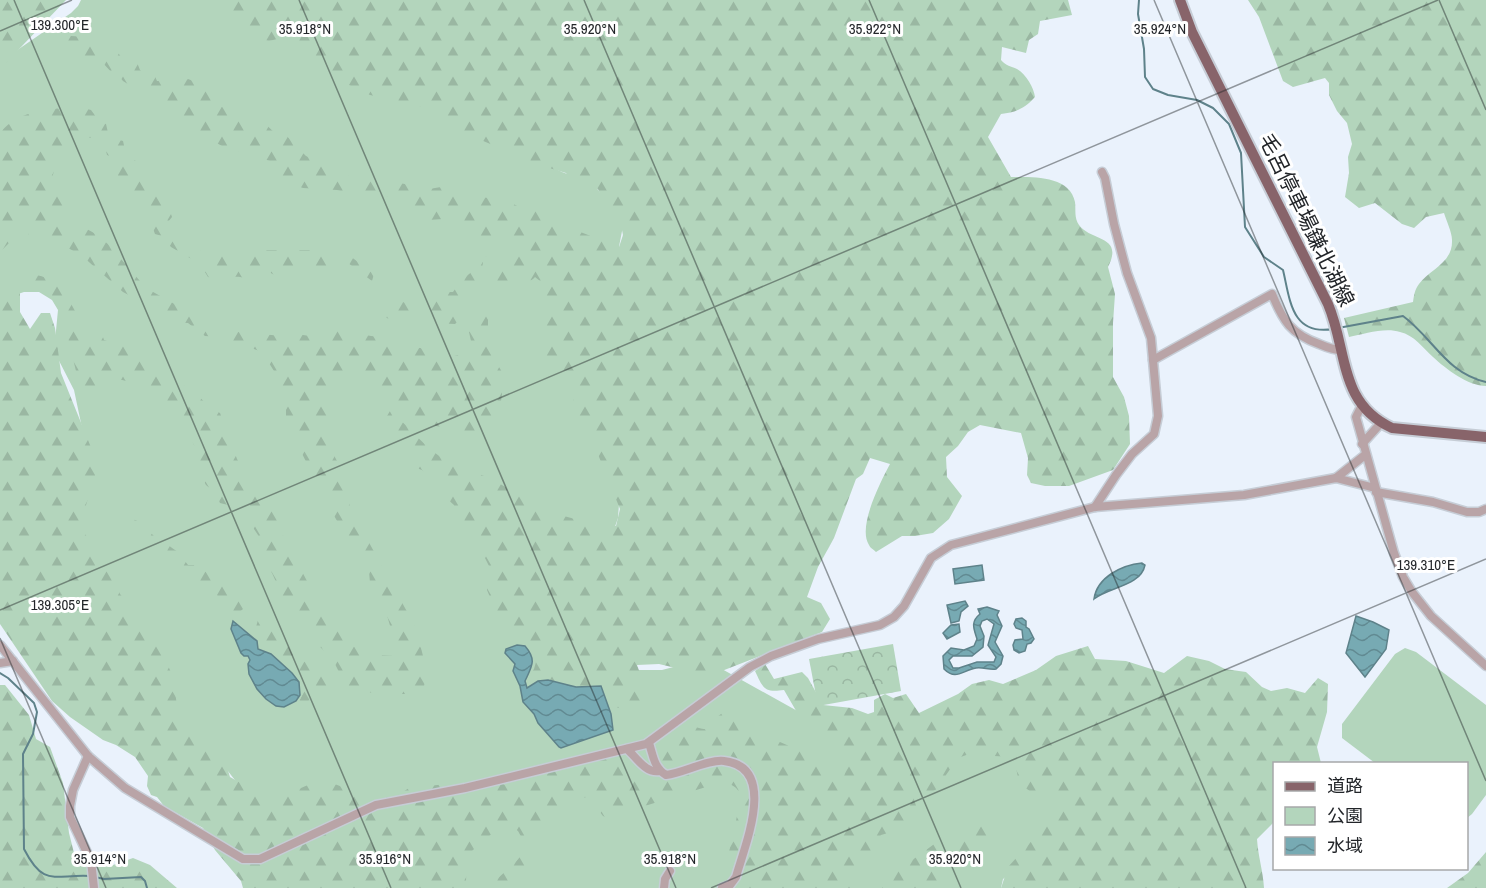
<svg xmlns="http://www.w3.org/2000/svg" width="1486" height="888" font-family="'Archivo Narrow','Noto Sans JP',sans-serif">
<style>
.green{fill:#b3d5bc}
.forest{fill:url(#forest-firs)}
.park{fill:url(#park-crowns)}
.water{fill:url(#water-waves);stroke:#5e828a;stroke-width:1.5;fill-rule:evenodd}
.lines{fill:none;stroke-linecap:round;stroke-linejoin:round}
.stream{stroke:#5e828a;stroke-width:2}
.minor-casing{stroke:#c6cdd6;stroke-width:11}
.major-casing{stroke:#c6cdd6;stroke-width:14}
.minor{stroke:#b9a4a7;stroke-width:8}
.major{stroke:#88646a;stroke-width:10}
.ticks{fill:none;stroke:#222529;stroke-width:1.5;stroke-opacity:0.45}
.labels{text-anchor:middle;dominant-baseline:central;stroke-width:6;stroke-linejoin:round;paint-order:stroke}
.street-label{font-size:21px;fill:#222529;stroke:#fff}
.ticks-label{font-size:15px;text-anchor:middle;fill:#222529;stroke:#fff;stroke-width:6;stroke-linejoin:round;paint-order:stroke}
</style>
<defs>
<pattern id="forest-firs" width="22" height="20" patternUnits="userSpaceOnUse" patternTransform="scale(1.5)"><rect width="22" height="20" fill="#b3d5bc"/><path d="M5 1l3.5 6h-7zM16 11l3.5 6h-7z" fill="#9ab7a2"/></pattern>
<pattern id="park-crowns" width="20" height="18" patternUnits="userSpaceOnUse" patternTransform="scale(1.5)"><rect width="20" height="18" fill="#b3d5bc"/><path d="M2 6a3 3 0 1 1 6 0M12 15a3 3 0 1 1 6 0" fill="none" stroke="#9ab7a2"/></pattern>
<pattern id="water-waves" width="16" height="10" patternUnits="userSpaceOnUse" patternTransform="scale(1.5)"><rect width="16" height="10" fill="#77aab3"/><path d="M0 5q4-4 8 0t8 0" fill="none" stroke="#618a92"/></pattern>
</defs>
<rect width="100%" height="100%" fill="#eaf2fc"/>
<g class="green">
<path d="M81 0H259L530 156 562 172 594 184 623 226 616 262 630 347 618 518 595 584 635 670H662L704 659 887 761 1060 698 1107 803 1003 879 1001 888H394L249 798 213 752 184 728 82 540 79 526 92 475 74 390 54 351 58 310 52 300 39 292H24L0 300V62L71 13 78 6Z"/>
<path d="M1405 648 1416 652 1486 705V795L1472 814 1467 818 1466 764 1375 763 1342 738V724L1395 654Z"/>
</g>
<g class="forest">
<path d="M0 0H66L0 69Z"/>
<path d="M217 0H1068L1072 15 1040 21 1038 34 1029 40 1026 53 1002 47 1001 60C1006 66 1011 66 1017 69 1026 74 1034 88 1035 97 1024 109 1016 112 1001 114L988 137 1011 177C1031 177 1070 175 1075 202 1076 210 1074 218 1079 225 1092 242 1124 235 1108 267L1115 294 1113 323V377L1124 397 1129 416 1130 444 1113 470 1069 486H1045L1031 483 1027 475 1028 458 1021 433 980 425 968 432 958 446 946 457 947 477 962 496 949 519 933 533 915 536H902L876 552C873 549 870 548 869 545 857 527 881 481 890 464L870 458 863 474 856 479 834 538 818 567 807 597 821 603 830 619 822 632 709 676 659 664 637 665 651 703 644 715 615 707C606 694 598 691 582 690L576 684H572L564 691 535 682 527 686 526 681 534 669 536 662 532 651 526 644 515 640 501 623 487 590 489 566 478 544 469 540 466 522 455 513 454 505C445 498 443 486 435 479 430 475 426 475 422 470 408 466 393 429 387 416L390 411C408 425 422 445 442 458 455 466 470 470 484 476 501 483 516 494 532 503 561 518 585 522 616 526L620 509 587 427 577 414 571 390 564 375 548 373C533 348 545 343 545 319 545 306 539 294 540 281L535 277C531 282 529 280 522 281 508 284 499 290 491 275L499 265H507L510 253 516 245 501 239 496 248V255L481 257 478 248 482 237 470 234 443 219 428 220 419 215 398 208 394 199 385 196 376 201 364 200 355 195 337 190 303 188 278 179 276 169 270 161 222 146 186 126 170 116 143 89 131 86 123 81 118 75 113 74 102 62C93 63 79 64 71 56 68 52 67 46 64 42L57 39 58 36C77 35 111 39 121 57L136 60 140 70 145 74 149 71 153 72 157 81H168L175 85 188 79 196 82 210 93 213 101 216 105 228 109 234 116C243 117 250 115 258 119 270 124 271 136 286 135L294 144 306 156 311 158 316 164 332 170 342 166 349 176 373 180 390 181 429 189 447 186 456 193 495 199 510 202 519 207H534L547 219 619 247 623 235 622 230 605 207 598 189 569 178 566 173 543 166 469 135 442 116 414 104 370 95 330 76 293 43 277 39 269 41 259 39Z"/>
<path d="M1248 0H1486V386C1468 386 1446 369 1433 357 1423 348 1414 335 1400 332 1385 327 1364 334 1349 337L1344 318 1413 302C1414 295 1415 289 1419 284 1430 269 1453 263 1452 240 1452 232 1446 220 1444 213L1426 217 1414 228 1402 224 1375 203 1359 208 1345 197 1349 173 1348 157 1352 144 1347 123 1337 111 1329 95V83L1325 78 1293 87 1283 81 1259 17Z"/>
<path d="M80 107 91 110 100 122 106 124 109 137 123 141 126 154 140 164 163 190 172 217 168 222 184 240 202 252 236 257 251 255 265 250H326L350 256 374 274 372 281 348 263 334 265 326 272 306 269 297 274 288 272C279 277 276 277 268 271L256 273 247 279C234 273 224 281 208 277L200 264 171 247 162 236 155 234 152 226 157 225 159 219 155 215H150L148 211 150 206C133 200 139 186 121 184L115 168 118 159 107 155 104 142C91 136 81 136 67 142L64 152 56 163 49 190 66 192 68 199 60 209V215L68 223H76L94 233 108 244 146 288 187 311 201 324 238 332 283 336 303 335 324 338 339 330 371 336 393 338 404 346 428 349 444 358 464 354 471 341 467 323 488 313V331L495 344 493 357 502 372V395L496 430 477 433 436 426 400 409 373 378 353 372 339 373 328 413 329 446 345 476 350 508 416 628 424 660 426 677 423 691 406 694H378L353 689 344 682 332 658 319 646 287 606 272 573 260 555 258 535 250 523 236 507 220 503C218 499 216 494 213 491 211 488 209 488 206 485 199 474 198 458 194 445 184 414 144 381 112 378L98 400 84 393 76 371 60 306 43 284 21 277C53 266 71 301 82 325L101 331 104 340 138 351 147 362 175 382 192 389 209 407 220 413 237 459 252 486 265 496 275 511 279 528 327 619 342 627 352 646 379 655 395 656 394 639 386 612 371 595 369 571 362 558 351 545 329 507 286 422V401L274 371 262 352 221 337 205 336 188 323 168 322 140 301 123 292 81 255 68 248 57 247 28 234 37 212 29 208 16 236 0 252V133C19 109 51 109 80 107Z"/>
<path d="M479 262H483C481 273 483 285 478 295L458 304C459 313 464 317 455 324L434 323 426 315 420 314C413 324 409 319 399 318L395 322C382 317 376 309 384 297L414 305 431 294 436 296 442 292H453C459 283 468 274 477 268Z"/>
<path d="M16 283 20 288V312L30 329 41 313H50L55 328 61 373 92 450 96 473 81 521 83 531 112 575 120 594 155 636 173 677 178 713 199 735 214 744 222 751 230 777 276 803C285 799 292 792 301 788 332 773 351 792 376 809L384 798 398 795 409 788 485 780 501 783 513 789 549 772 613 757 627 764 644 777H652L655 775C657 766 656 759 656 750 657 737 678 728 689 724 700 729 705 731 717 727V717L725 711 780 742 805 753 824 769 833 782 842 783 848 763 839 751 806 728 784 690C764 693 763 688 755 671L765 664 774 679 802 672 808 678 823 705 852 708 868 714 874 712V700L885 694 893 698 906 694 919 713 958 694 972 684 989 680 1003 684 1036 670 1056 656 1088 646 1095 659 1126 661 1164 673 1187 656 1209 661 1225 669 1246 672 1262 687 1271 691 1287 688 1305 693 1318 678 1328 684 1327 712 1317 747 1321 763 1274 764V822L1257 839C1258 856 1263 871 1264 888H1001L1008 867 1037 835 1050 815 1064 805V794L1048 792 1035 795 1019 783 1014 757 994 756 986 759 969 754 958 758 946 775 941 787 925 795 922 787H914L911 790 918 812 898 830 881 835 861 866 855 880 864 888H721L741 798C738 786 733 785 722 782L619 814 613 820 603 816 588 797C569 798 560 824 536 828L534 843 530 845 524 842 518 831 506 822 476 847 467 856 466 881 471 888H243L241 881 215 850 203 828 164 806 157 797 151 795 147 786 148 776 135 757 116 745 103 740 70 717 52 701 0 624V285Z"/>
<path d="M131 518 146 525C152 539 164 541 175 550 180 553 184 560 188 565H197C204 572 213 574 218 583L238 591 245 599 243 609 236 615 212 590 196 588 190 585 169 565 158 549 144 540 142 534 135 532 129 522Z"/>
<path d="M263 618 279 633 301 660 319 668 324 674 328 690 327 695 298 704 304 691C298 669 283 662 268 647 264 642 258 640 254 634L258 620Z"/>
<path d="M0 685H5L29 715 36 739 50 747 63 783 69 833 76 861 84 867 113 865 133 858 150 865 177 888H0Z"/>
<path d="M988 824 992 826 991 833 982 850 968 857 948 883 931 888H882L896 866 911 861 937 842 975 833 981 826Z"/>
<path d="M525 850 535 852C532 869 518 873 515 888H489C500 874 515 866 525 850Z"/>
<path d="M1486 852V888H1447L1468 873Z"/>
</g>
<path class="park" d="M893 644 901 691 818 706 809 659Z"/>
<g class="water">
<path d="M1142 563 1145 565C1141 586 1109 587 1094 599 1097 577 1122 565 1142 563Z"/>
<path d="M982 565 984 580 955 584 953 569Z"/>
<path d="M965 601 968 606 961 612 959 621 951 623 947 605Z"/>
<path d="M987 607 999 611 997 615 1002 626 995 642 1003 656 1001 664 996 669C989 670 983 667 976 668 963 670 956 681 944 669L943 656 951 648 964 650 974 646 977 639C974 629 970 622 980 614L978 609ZM987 619 994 624 988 645 996 657 994 662H977L959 668H953L949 660 953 656H972L983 647 984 636 980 626 982 621Z"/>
<path d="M1356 616 1373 622 1389 630 1386 649 1365 677 1346 653Z"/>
<path d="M1022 618 1026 621V627L1029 629 1034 639 1031 643 1027 644 1025 651 1019 653 1014 650 1013 645 1015 640 1023 639 1022 630 1016 628 1014 624 1016 619Z"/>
<path d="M233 621 257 641 258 649 271 654 292 673 299 682 300 695 296 701 284 707 276 706 266 699 257 689 249 674 248 664 250 660 248 656H244L241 653 231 629Z"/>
<path d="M959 624 960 632 947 639 943 633 951 625Z"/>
<path d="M517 645 525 646C537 660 532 666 525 681L527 688 538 681 548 680 576 687 601 686 611 714 613 730 561 748 559 747 538 723 534 714 523 702 520 686 513 671 515 664 505 653 506 649Z"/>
</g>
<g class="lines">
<g class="stream">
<path d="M1139 0 1138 14 1144 49 1145 77 1153 89 1168 95 1197 100 1213 108 1229 124 1241 153 1245 227 1264 257 1283 270C1290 299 1291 336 1333 329"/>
<path d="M1338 328 1403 316C1433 338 1446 373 1486 382"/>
<path d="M0 673 8 678 34 703 37 712 33 734 23 754 24 849C44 888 54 874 90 876"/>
<path d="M95 877 104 879 141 877 145 881 147 888"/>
</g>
<g class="minor-casing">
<g id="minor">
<path d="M1153 360 1272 294C1283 321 1291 334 1319 344 1326 347 1333 350 1341 350"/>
<path d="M1362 405 1356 417 1394 553 1403 577 1412 592 1431 616 1486 666"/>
<path d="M1362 444 1381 423"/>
<path d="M1336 478 1365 455"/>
<path d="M1376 492 1433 502 1467 512H1479L1486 509"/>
<path d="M1095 507 1116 475 1132 454 1154 434 1158 416 1151 338 1127 273 1114 224 1105 178 1102 172"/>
<path d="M0 645 88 756 125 788 243 859H260L376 805 465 788 646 744 750 667 771 656 818 639 880 625 894 617 904 606 931 558 951 545 1095 507 1244 495 1336 478 1375 488"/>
<path d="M0 663 13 661"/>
<path d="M649 743C653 755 654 768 666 775 684 773 708 759 724 761 779 767 744 847 736 877L730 885 722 888"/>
<path d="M627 749C637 758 646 774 660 771"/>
<path d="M88 756 73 790 70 806V817L91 861 94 888"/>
<path d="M664 888 665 879 670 871"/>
</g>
</g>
<g class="major-casing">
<path id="major" d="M1180 0 1192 32 1328 304C1348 351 1338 403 1392 428L1486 437"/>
</g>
<use href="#minor" class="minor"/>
<use href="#major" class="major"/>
</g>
<path class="ticks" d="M14 0 391 888M299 0 676 888M584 0 961 888M869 0 1246 888M1154 0 1486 781M1439 0 1486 110M0 31 72 0M0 610 1438 0M0 638 106 888M711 888 1486 559"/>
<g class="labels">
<g class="street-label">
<text transform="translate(1307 220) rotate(64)">毛呂停車場鎌北湖線</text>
</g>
</g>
<g class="ticks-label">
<text x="60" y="30">139.300°E</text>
<text x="305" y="34">35.918°N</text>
<text x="875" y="34">35.922°N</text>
<text x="1160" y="34">35.924°N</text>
<text x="590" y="34">35.920°N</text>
<text x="1426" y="570">139.310°E</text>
<text x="60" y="610">139.305°E</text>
<text x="100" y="864">35.914°N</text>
<text x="385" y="864">35.916°N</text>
<text x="670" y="864">35.918°N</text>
<text x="955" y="864">35.920°N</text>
</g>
<rect x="1273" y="762" width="195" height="108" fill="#ffffff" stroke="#a7a8a9" stroke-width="1.5"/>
<rect x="1285" y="782" width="30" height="9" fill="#88646a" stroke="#a7a8a9" stroke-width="1.5"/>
<text x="1327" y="792" font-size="18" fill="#222529">道路</text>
<rect x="1285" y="807" width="30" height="18" fill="#b3d5bc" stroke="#a7a8a9" stroke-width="1.5"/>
<text x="1327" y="822" font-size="18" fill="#222529">公園</text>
<rect x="1285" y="837" width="30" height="18" fill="url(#water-waves)" stroke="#a7a8a9" stroke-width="1.5"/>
<text x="1327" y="852" font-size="18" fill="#222529">水域</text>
</svg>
